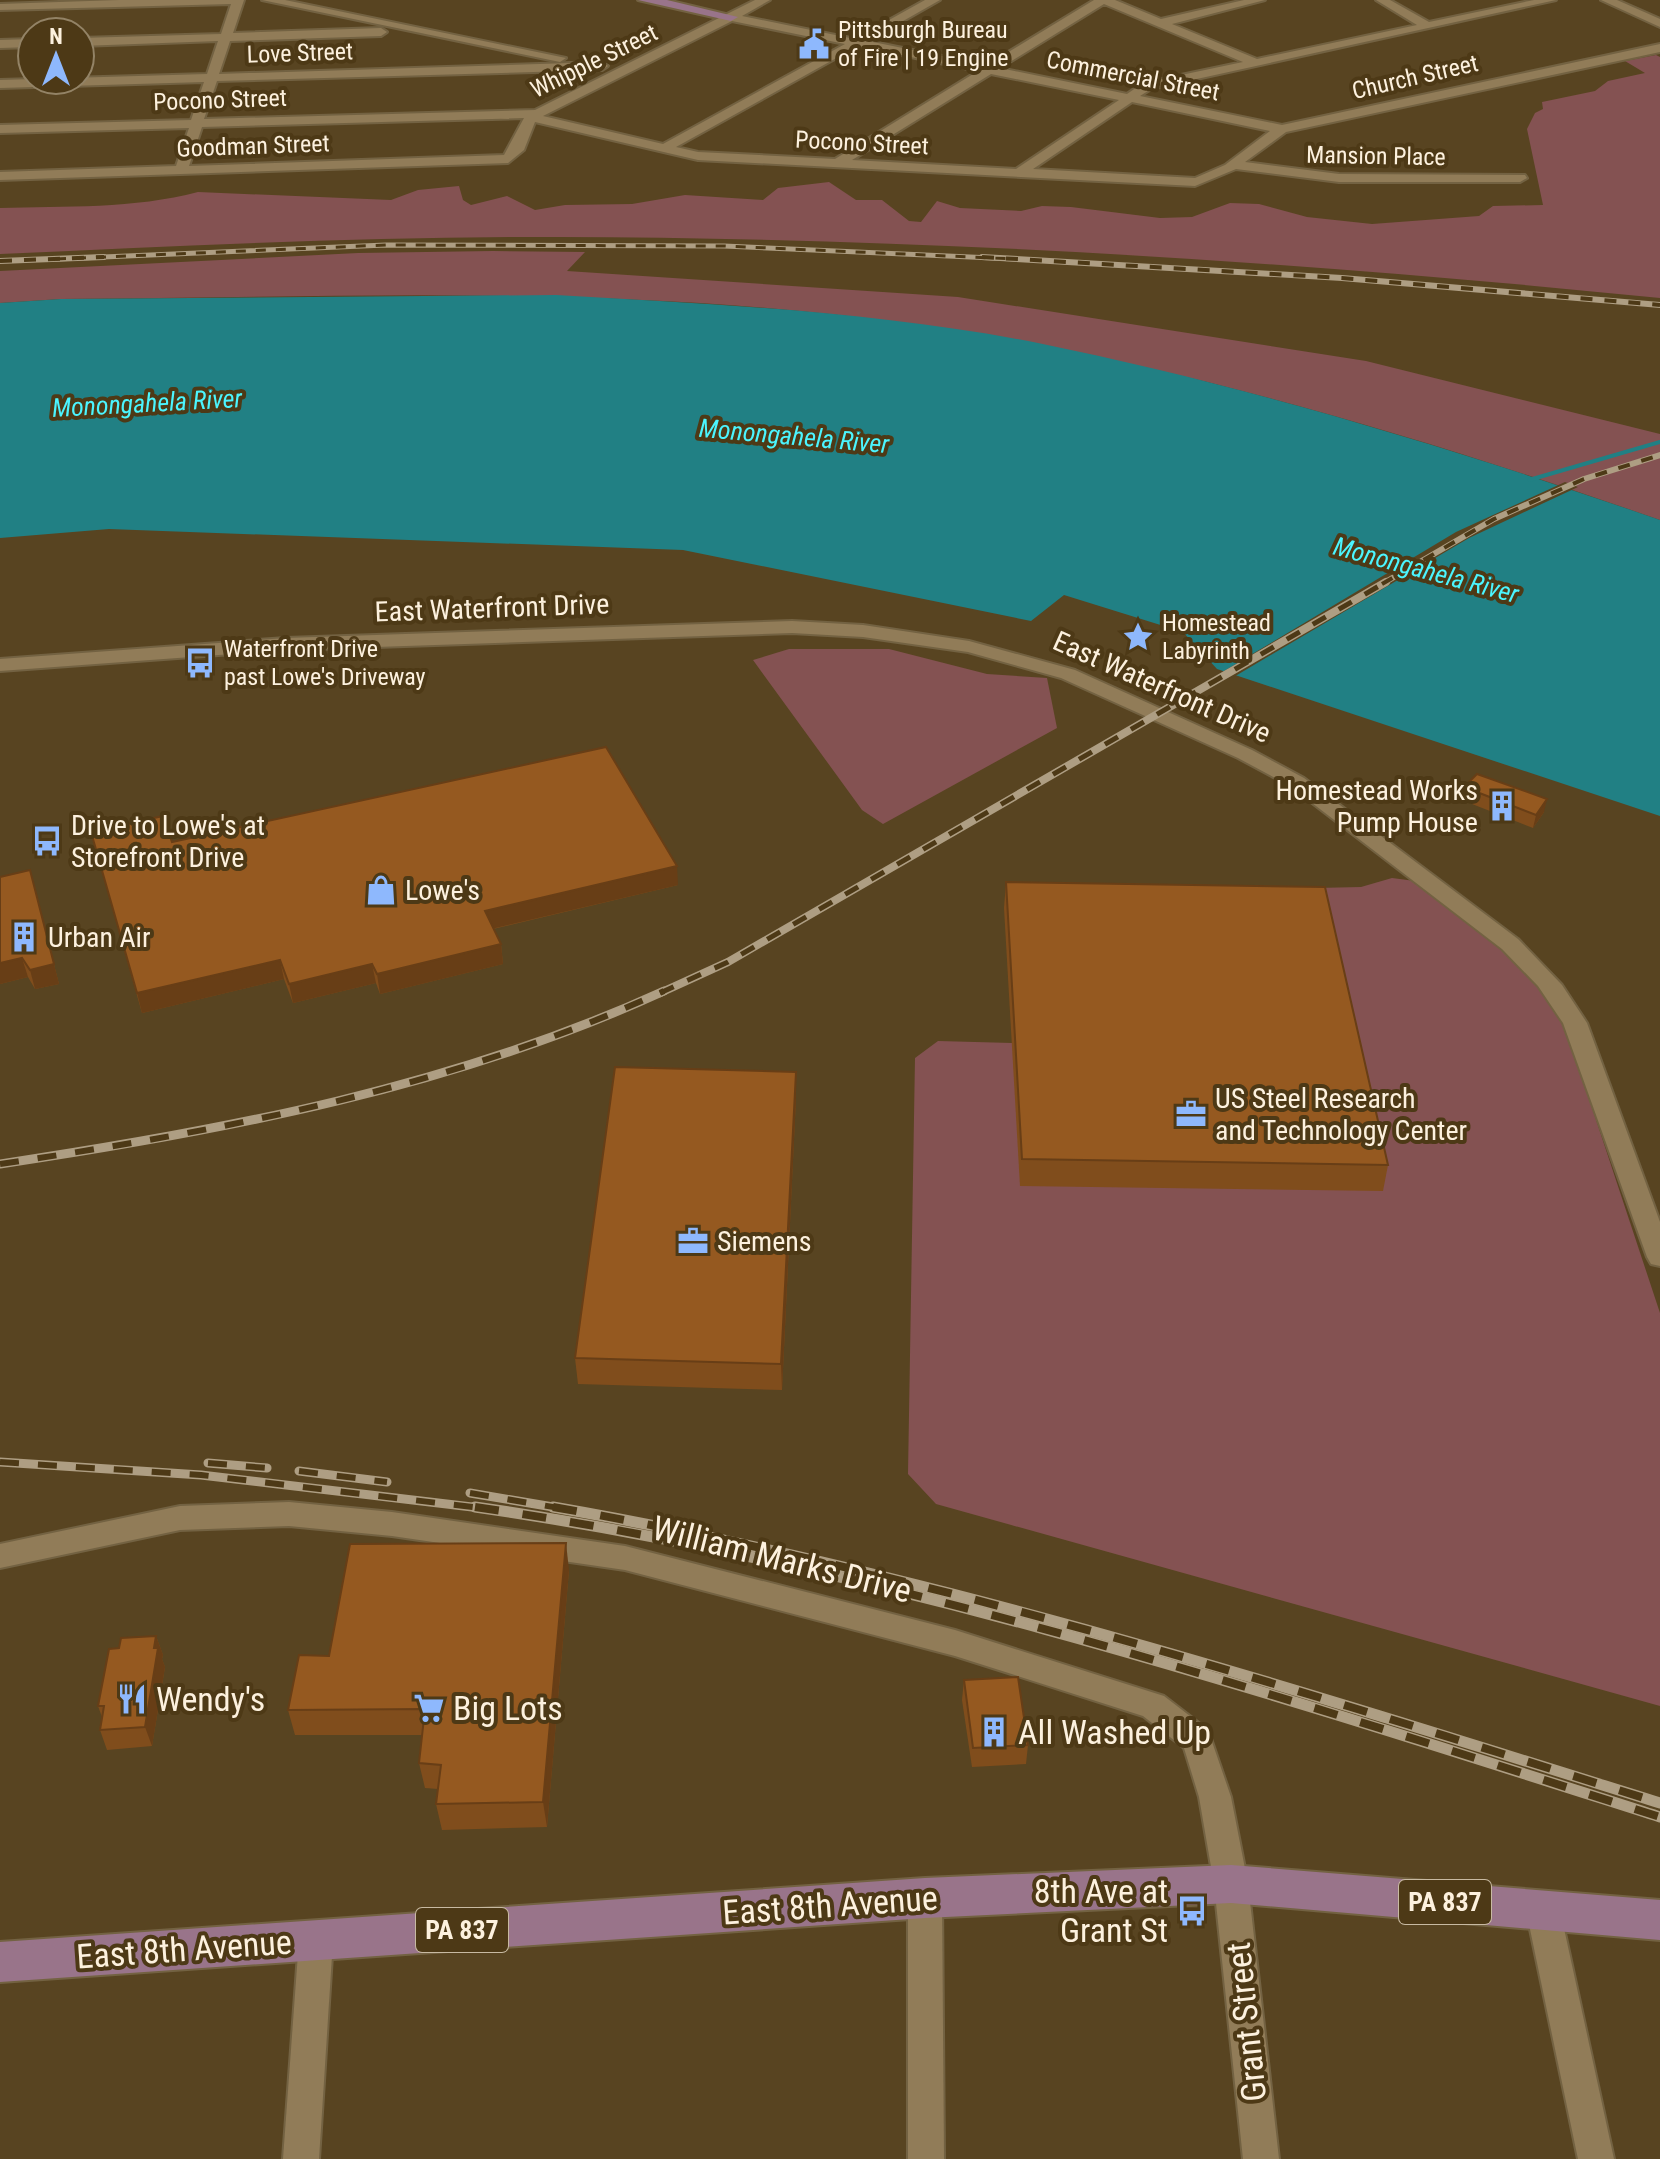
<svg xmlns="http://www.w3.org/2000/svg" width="1660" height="2159" font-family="'Roboto Condensed',sans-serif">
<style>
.green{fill:#845252}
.water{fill:#218084}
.pier{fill:#584421}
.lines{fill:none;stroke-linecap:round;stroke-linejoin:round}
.stream{stroke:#218084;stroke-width:4}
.minor-casing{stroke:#736242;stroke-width:4}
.major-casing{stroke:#736242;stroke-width:4}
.minor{fill:#917c58;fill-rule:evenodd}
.major{fill:#99748a;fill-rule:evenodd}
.rail-far4-casing{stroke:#ae9e83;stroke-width:5}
.rail-far3-casing{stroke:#ae9e83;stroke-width:6}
.rail-far2-casing{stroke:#ae9e83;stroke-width:8}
.rail-far1-casing{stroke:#ae9e83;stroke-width:9}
.rail-casing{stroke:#ae9e83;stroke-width:11}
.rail-far4{stroke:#4d3916;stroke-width:3;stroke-dasharray:10;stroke-linecap:butt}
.rail-far3{stroke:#4d3916;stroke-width:4;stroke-dasharray:12;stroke-linecap:butt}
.rail-far2{stroke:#4d3916;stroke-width:5;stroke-dasharray:15;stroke-linecap:butt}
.rail-far1{stroke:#4d3916;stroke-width:6;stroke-dasharray:19;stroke-linecap:butt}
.rail{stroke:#4d3916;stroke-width:8;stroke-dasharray:24;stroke-linecap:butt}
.wall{fill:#804d1c}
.shaded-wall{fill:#683e16}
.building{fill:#955920;stroke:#683e16;stroke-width:2}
.labels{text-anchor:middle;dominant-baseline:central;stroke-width:8;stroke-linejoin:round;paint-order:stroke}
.far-poi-label{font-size:24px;fill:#fdf1de;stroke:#4d3916;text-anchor:start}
.far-street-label{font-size:24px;fill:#fdf1de;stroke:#4d3916}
.far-water-label{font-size:26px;font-style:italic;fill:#4bf5fe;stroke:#4d3916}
.shield{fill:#4d3916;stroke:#c8baa2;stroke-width:2}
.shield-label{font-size:26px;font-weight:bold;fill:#fdf1de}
.street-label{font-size:28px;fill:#fdf1de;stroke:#4d3916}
.poi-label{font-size:28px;fill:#fdf1de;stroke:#4d3916;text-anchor:start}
.near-street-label{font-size:34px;fill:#fdf1de;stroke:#4d3916}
.near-poi-label{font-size:34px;fill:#fdf1de;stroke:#4d3916;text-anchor:start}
</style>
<rect width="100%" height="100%" fill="#584421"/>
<g class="green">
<path d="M1656 55 1660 57V298C1295 261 926 238 559 237 373 236 186 246 0 254V208C65 206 134 209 198 192L391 200 418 190 459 186 463 200 471 205 507 196 535 210 565 205 632 204 685 195 763 200 778 188 829 182 856 200H882L909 221 921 222 937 201 960 208 1021 211 1042 206 1071 207 1160 218 1192 217 1230 203 1259 204 1307 217 1372 224 1479 216 1493 206 1543 205 1527 129 1535 113 1543 109 1542 102 1595 91 1608 81 1645 73 1625 61Z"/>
<path d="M493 251 585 252 567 271 958 297 1366 361 1660 434V520C1413 434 1161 358 902 323 623 284 342 297 61 299L0 303V271L358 253Z"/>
<path d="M789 649H889L987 674 1047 678 1057 728 883 824 862 810 753 660Z"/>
<path d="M1392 878 1415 881 1530 973 1563 1020 1660 1313V1706L936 1504 908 1474 915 1058 938 1041 1012 1043 1316 888 1361 887Z"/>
</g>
<path class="water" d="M556 295C716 304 880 312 1038 343 1249 386 1456 449 1660 520V816L1217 669 1183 632 1064 595 1031 621 683 550 109 529 0 538V303L61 299Z"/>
<path class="pier" d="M1565 482 1578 487 1469 538 1232 678 1219 674 1456 532Z"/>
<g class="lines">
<path class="stream" d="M1529 480 1660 442"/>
<g class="minor-casing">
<g id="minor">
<path d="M119 0H244L233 33 381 28 387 32 381 36 230 41 219 74 602 62 608 66 602 70 217 81 204 119 535 110 755 0H770L742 16 855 39 925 0H940L868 41 987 65 1094 0H1115L1161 19 1244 0H1265L1172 24 1257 59 1417 25 1376 0H1390L1429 22 1534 0H1556L1151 89 1140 96 1282 125 1660 44V52L1286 132 1245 162 1339 174 1525 175 1527 178 1520 182H1339L1236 169 1195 186 698 160 535 122 524 150 508 163 0 180V172L176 166 189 128 0 133V125L191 120 204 82 0 88V80L207 74 218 41 80 46V38L221 34 231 4 0 10V4ZM1104 4 1243 62 1143 83 1127 94 1000 68ZM732 21 845 44 663 144 543 116ZM858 46 978 71 835 159 698 152 676 147ZM991 74 1119 100 1016 169 852 160ZM1132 102 1270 131 1225 165 1195 178 1033 169ZM524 118 504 155 189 166 202 127Z"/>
<path d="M262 0H285L566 58 560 62Z"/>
<path d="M1601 0H1617L1660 19V27Z"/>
<path d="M32 39V47L0 48V40Z"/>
<path d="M792 621 863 625 969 641 1075 670 1252 750 1304 778 1518 939 1562 985 1587 1023 1660 1222V1266L1651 1264 1647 1257 1563 1023 1538 986 1502 949 1290 786 1238 758 1061 678 968 652 863 637 792 633 286 650 0 671V659L286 638Z"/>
<path d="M289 1502 392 1512 625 1546 955 1630 1164 1696 1208 1730 1231 1797 1248 1884 1279 2159H1243L1214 1884 1199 1797 1184 1748 1143 1716 955 1656 625 1570 392 1536 289 1526 180 1530 0 1568V1544L180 1506Z"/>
<path d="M925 1882 937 1887 942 1898 944 2159H908V1898L913 1887Z"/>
<path d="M1543 1894 1555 1899 1560 1910 1614 2159H1578L1526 1910 1531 1899Z"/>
<path d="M316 1924 328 1929 333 1940 319 2159H283L299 1940 304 1929Z"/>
</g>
</g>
<g class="major-casing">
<g id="major">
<path d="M638 0H667L738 17 731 21Z"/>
<path d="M1231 1865 1660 1900V1940L1231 1903 925 1918 0 1982V1942L925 1878Z"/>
</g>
</g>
<use href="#minor" class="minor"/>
<use href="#major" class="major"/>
<g class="rail-far4-casing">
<path id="rail-far4" d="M56 259 386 245 724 246 1015 259"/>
</g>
<g class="rail-far3-casing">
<g id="rail-far3">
<path d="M982 257 1342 278 1660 305"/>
<path d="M0 261 104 257"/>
<path d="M1382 584 1494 519 1584 479 1660 455"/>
</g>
</g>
<g class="rail-far2-casing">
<path id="rail-far2" d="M660 993 728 962 1386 582"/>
</g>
<g class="rail-far1-casing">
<g id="rail-far1">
<path d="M0 1164C227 1130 454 1087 664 991"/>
<path d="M0 1462 201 1475 489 1509"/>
<path d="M208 1463 267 1468"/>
<path d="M299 1471 387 1482"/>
<path d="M470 1493 565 1509"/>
</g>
</g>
<g class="rail-casing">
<g id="rail">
<path d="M475 1507C881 1565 1271 1693 1660 1817"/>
<path d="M553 1507C930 1572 1295 1689 1660 1803"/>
</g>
</g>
<use href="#rail-far4" class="rail-far4"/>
<use href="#rail-far3" class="rail-far3"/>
<use href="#rail-far2" class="rail-far2"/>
<use href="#rail-far1" class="rail-far1"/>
<use href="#rail" class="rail"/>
</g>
<g class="wall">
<path d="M1464 787 1544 812 1533 828 1462 800Z"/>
<path d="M91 832 172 842 678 885 493 929 501 944 503 964 380 994 376 983 293 1003 284 979 142 1013Z"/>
<path d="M30 870 59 984 35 989 28 977 0 984V877Z"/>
<path d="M1006 882 1388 1165 1383 1191 1020 1186 1004 908Z"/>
<path d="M796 1072V1098L782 1390 578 1384 575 1358Z"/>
<path d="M569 1570 547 1827 442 1830 436 1804 438 1789 425 1788 419 1763 422 1735H295L288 1710 329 1656Z"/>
<path d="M156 1636 163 1655 162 1659 165 1667 152 1746 107 1750 100 1730 102 1717 98 1706 119 1648Z"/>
<path d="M964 1680 1028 1745 1026 1764 972 1767 962 1700Z"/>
</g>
<g class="shaded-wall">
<path d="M1547 799 1544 812 1533 828 1536 815Z"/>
<path d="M677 866 678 885 487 930 485 911Z"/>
<path d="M30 870 59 984 35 989 30 970Z"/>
<path d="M501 944 503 964 380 994 377 974Z"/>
<path d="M22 958 28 977 0 984V963Z"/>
<path d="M280 960 284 979 142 1013 137 993Z"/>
<path d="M372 964 376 983 293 1003 289 984Z"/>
<path d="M796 1072V1098L782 1390 781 1364Z"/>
<path d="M566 1543 569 1570 547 1827 543 1802Z"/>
<path d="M156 1636 163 1655 162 1659 165 1667 152 1746 145 1727Z"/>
</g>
<g class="building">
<path d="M606 747 677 866 485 911 501 944 377 974 372 964 289 984 280 960 137 993 91 832 163 816 172 842Z"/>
<path d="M1477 774 1547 799 1536 815 1464 787Z"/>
<path d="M30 870 54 964 30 970 22 958 0 963V877Z"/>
<path d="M1006 882 1325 887 1388 1165 1022 1159Z"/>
<path d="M615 1067 796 1072 781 1364 575 1358Z"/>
<path d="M566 1543 543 1802 436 1804 441 1765 419 1763 425 1709 288 1710 299 1655 329 1656 350 1544Z"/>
<path d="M156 1636 154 1648H158L145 1727 100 1730 104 1706H98L109 1649 119 1648 121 1638Z"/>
<path d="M1018 1677 1028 1745 973 1748 964 1680Z"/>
</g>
<defs>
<g id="civic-bare" transform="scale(2.4)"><path d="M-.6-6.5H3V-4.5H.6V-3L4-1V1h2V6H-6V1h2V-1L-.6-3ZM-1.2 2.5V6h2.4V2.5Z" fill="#8eb8fd" stroke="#4d3916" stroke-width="2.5" paint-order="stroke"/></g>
<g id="sight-bare" transform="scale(2.4)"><path d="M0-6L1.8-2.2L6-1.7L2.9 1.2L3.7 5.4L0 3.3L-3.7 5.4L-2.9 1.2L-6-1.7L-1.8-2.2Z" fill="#8eb8fd" stroke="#4d3916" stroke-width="2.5" paint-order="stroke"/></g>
<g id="bus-bare" transform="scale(2.4)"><path d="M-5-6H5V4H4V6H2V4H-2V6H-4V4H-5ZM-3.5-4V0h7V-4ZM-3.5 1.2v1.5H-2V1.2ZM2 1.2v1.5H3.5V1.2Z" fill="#8eb8fd" stroke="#4d3916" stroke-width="2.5" paint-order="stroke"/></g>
<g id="building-bare" transform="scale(2.4)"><path d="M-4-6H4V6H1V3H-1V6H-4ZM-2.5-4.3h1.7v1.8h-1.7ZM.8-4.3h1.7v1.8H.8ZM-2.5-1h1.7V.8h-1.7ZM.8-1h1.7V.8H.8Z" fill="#8eb8fd" stroke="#4d3916" stroke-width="2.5" paint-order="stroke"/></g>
<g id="shop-bare" transform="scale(2.4)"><path d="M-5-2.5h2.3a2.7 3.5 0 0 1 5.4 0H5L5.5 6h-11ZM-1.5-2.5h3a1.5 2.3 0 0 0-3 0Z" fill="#8eb8fd" stroke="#4d3916" stroke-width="2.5" paint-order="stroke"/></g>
<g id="office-bare" transform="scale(2.4)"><path d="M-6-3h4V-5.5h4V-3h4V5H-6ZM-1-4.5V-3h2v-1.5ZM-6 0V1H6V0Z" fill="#8eb8fd" stroke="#4d3916" stroke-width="2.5" paint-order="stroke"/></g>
<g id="restaurant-bare" transform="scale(2.4)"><path d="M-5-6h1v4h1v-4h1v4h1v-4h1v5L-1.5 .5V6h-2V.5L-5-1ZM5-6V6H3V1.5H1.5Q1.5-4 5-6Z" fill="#8eb8fd" stroke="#4d3916" stroke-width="2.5" paint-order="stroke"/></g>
<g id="supermarket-bare" transform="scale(2.4)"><path d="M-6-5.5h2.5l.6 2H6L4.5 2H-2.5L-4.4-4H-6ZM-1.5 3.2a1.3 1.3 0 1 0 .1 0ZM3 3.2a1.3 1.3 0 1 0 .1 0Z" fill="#8eb8fd" stroke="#4d3916" stroke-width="2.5" paint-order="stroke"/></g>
</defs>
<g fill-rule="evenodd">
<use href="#civic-bare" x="814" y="44"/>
<use href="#sight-bare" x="1138" y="637"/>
<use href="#bus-bare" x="200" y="663"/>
<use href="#building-bare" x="1502" y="806"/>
<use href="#bus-bare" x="47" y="841"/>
<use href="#shop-bare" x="381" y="890"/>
<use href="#building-bare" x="24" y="937"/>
<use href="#office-bare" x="1191" y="1114"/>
<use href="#office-bare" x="693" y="1241"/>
<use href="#restaurant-bare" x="132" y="1699"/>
<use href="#supermarket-bare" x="429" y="1708"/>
<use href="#building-bare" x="994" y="1732"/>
<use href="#bus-bare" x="1192" y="1911"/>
</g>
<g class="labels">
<g class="far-poi-label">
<text x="838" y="30">Pittsburgh Bureau<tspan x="838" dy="28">of Fire | 19 Engine</tspan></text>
<text x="1162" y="623">Homestead<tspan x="1162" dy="28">Labyrinth</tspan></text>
<text x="224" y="649">Waterfront Drive<tspan x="224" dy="28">past Lowe's Driveway</tspan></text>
</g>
<g class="far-street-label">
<text transform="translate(300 53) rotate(-2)">Love Street</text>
<text transform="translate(594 61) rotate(-26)">Whipple Street</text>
<text transform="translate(1133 76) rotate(11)">Commercial Street</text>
<text transform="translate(1415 77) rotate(-13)">Church Street</text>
<text transform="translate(220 100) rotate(-2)">Pocono Street</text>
<text transform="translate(862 143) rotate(3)">Pocono Street</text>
<text transform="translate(253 146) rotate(-2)">Goodman Street</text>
<text transform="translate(1376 156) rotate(1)">Mansion Place</text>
</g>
<g class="far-water-label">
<text transform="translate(147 403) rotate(-3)">Monongahela River</text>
<text transform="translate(794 436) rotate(5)">Monongahela River</text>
<text transform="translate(1426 570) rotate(15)">Monongahela River</text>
</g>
<g class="shield">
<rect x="1399" y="1880" width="92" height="44" rx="6"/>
<rect x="416" y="1908" width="92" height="44" rx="6"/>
</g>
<g class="shield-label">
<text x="1445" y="1902">PA 837</text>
<text x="462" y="1930">PA 837</text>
</g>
<g class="street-label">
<text transform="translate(492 608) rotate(-2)">East Waterfront Drive</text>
<text transform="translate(1162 687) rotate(24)">East Waterfront Drive</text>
</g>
<g class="poi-label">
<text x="1478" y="790" text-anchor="end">Homestead Works<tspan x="1478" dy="32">Pump House</tspan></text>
<text x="71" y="825">Drive to Lowe's at<tspan x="71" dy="32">Storefront Drive</tspan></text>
<text x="405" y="890">Lowe's</text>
<text x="48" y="937">Urban Air</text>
<text x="1215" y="1098">US Steel Research<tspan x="1215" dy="32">and Technology Center</tspan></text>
<text x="717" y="1241">Siemens</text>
</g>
<g class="near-street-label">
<text transform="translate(782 1559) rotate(14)">William Marks Drive</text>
<text transform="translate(830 1905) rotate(-4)">East 8th Avenue</text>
<text transform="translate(184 1949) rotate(-4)">East 8th Avenue</text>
<text transform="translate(1246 2022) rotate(-96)">Grant Street</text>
</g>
<g class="near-poi-label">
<text x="156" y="1699">Wendy's</text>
<text x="453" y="1708">Big Lots</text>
<text x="1018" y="1732">All Washed Up</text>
<text x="1168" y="1891" text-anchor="end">8th Ave at<tspan x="1168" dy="39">Grant St</tspan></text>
</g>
</g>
<g transform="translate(56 56)"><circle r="38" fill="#4d3916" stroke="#938366" stroke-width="2"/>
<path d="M0-6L14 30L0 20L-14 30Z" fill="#8eb8fd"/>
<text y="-12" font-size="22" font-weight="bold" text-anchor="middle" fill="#fdf1de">N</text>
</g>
</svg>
